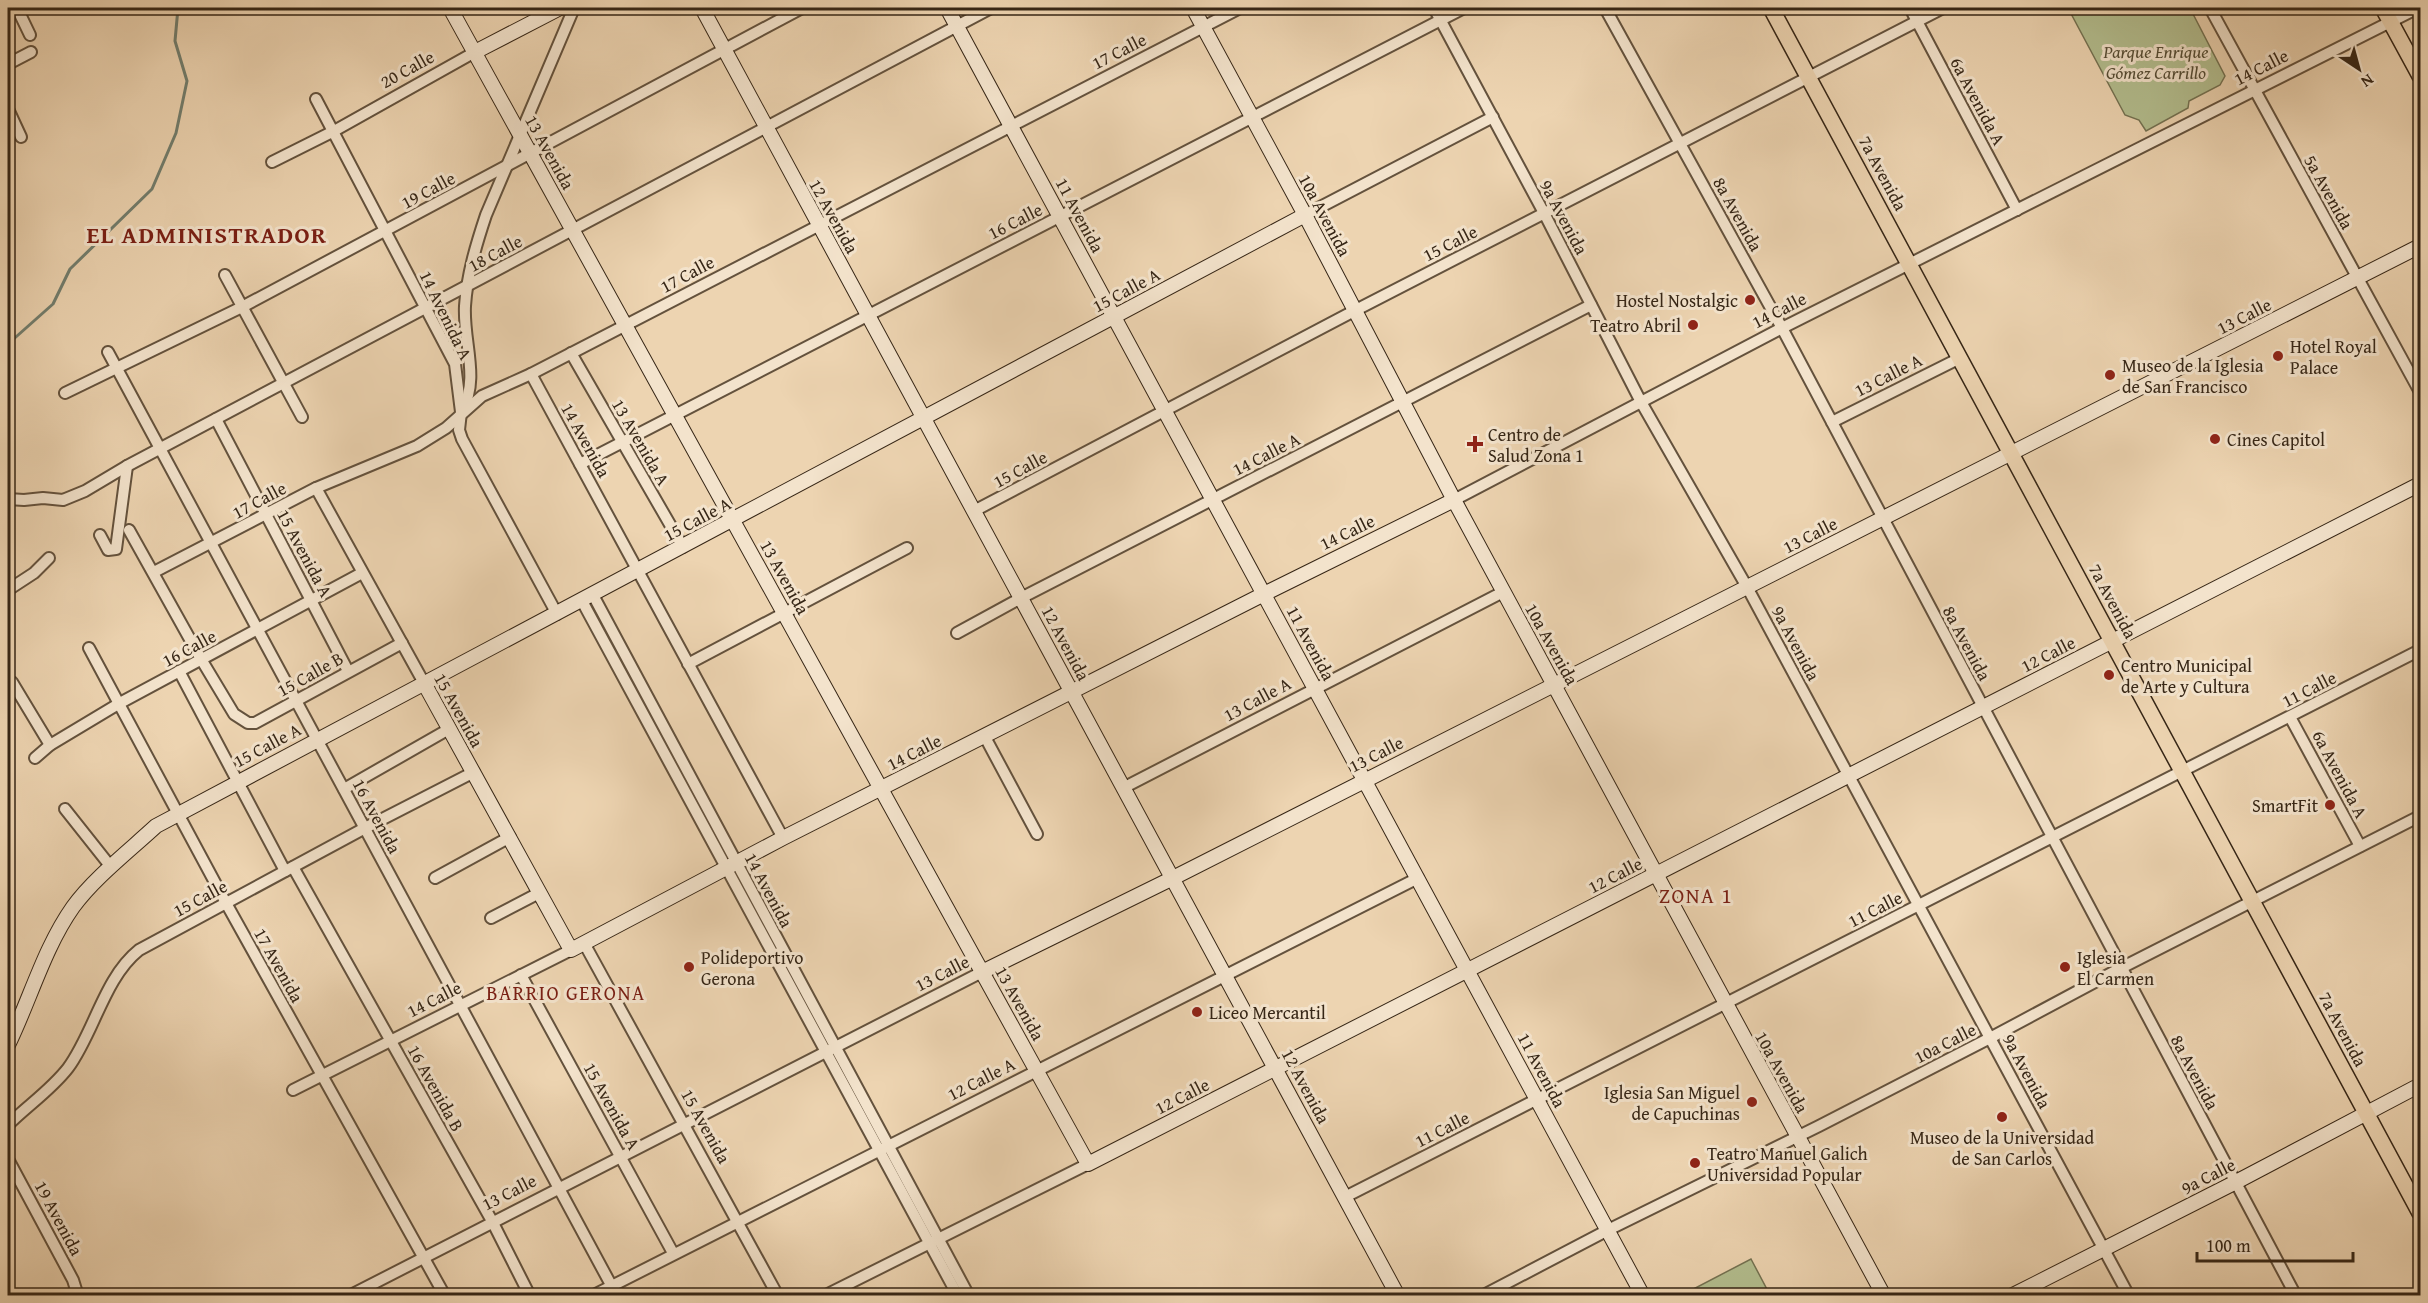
<svg xmlns="http://www.w3.org/2000/svg" width="2428" height="1303" font-family="'Gentium Book Plus',serif">
<style>
.green{fill:#b3be8f;stroke:#747252;stroke-width:1.5}
.lines{fill:none;stroke-linecap:round;stroke-linejoin:round}
.stream{stroke:#727e6e;stroke-width:3}
.street-casing{stroke:#64523d;stroke-width:14}
.secondary-casing{stroke:#362616;stroke-width:16}
.primary-casing{stroke:#362616;stroke-width:18}
.street{stroke:#f3e3cc;stroke-width:10}
.secondary{stroke:#f3e3cc;stroke-width:14}
.primary{stroke:#edd4b1;stroke-width:15}
.poi-dot{fill:#8f2418;stroke:#f3e3cc;stroke-width:2}
.labels{text-anchor:middle;dominant-baseline:central;stroke-width:6;stroke-linejoin:round;paint-order:stroke}
.street-label{font-size:18px;fill:#362616;stroke:#f3e3cc}
.park-label{font-size:18px;font-style:italic;fill:#554c34;stroke:#f3e3cc}
.poi-label{font-size:18px;fill:#362616;stroke:#f3e3cc;text-anchor:start}
.neighbourhood-label{font-size:20px;letter-spacing:1.5px;fill:#7a1f14;stroke:#f3e3cc}
.quarter-label{font-size:21px;letter-spacing:1.5px;fill:#7a1f14;stroke:#f3e3cc}
.district-label{font-size:24px;font-weight:bold;letter-spacing:1.5px;fill:#7a1f14;stroke:#f3e3cc}
</style>
<rect width="100%" height="100%" fill="#edd4b1"/>
<filter id="stains"><feTurbulence type="fractalNoise" baseFrequency=".00333" numOctaves="4"/><feColorMatrix values="0 0 0 0 .2 0 0 0 0 .09 0 0 0 0 .02 0 0 0 .5 -.17"/></filter>
<radialGradient id="worn" r=".72"><stop offset=".6" stop-color="#630" stop-opacity="0"/><stop offset="1" stop-color="#630" stop-opacity=".3"/></radialGradient>
<g class="green">
<path d="M2068 8H2194L2191 10 2225 76 2220 85 2189 101 2188 108 2146 131 2139 120 2125 115Z"/>
<path d="M1751 1259 1770 1295H1682Z"/>
</g>
<g class="lines">
<path class="stream" d="M8 344 53 304 70 269 152 189 176 133 187 81 175 41 178 8"/>
<g class="street-casing">
<g id="street">
<path d="M17 8 30 35"/>
<path d="M1434 8 1544 213 1641 402 1747 587 2129 1296"/>
<path d="M1605 8 1782 328 2296 1296"/>
<path d="M1910 8 2017 210"/>
<path d="M2210 8 2420 392"/>
<path d="M8 64 31 52"/>
<path d="M316 99 455 364 461 412 459 430 462 439 557 614"/>
<path d="M8 109 21 137"/>
<path d="M272 162 334 131 475 52"/>
<path d="M1305 215 1493 117"/>
<path d="M225 275 302 417"/>
<path d="M108 352 617 1296"/>
<path d="M571 353 683 547"/>
<path d="M531 374 783 838"/>
<path d="M65 393 242 307 802 8"/>
<path d="M462 411C480 378 463 342 465 306 467 275 476 245 486 215L574 8"/>
<path d="M216 419 348 671"/>
<path d="M1832 422 1960 358"/>
<path d="M580 464 1464 8"/>
<path d="M316 488 424 683"/>
<path d="M8 499 24 500 43 498 63 500 85 491 127 466 991 8"/>
<path d="M1454 500 1782 328 2418 8"/>
<path d="M974 511 1354 311 1943 8"/>
<path d="M129 530 201 659 234 714 248 723H255L402 643"/>
<path d="M100 535 108 550 116 549 127 466"/>
<path d="M154 572 316 488 417 446 446 428 482 396 531 374 1240 8"/>
<path d="M8 590 34 573 49 558"/>
<path d="M593 595 969 1296"/>
<path d="M582 601 958 1296"/>
<path d="M957 633 1021 598 1591 305"/>
<path d="M89 648 226 903 445 1296"/>
<path d="M688 664 907 548"/>
<path d="M179 671 285 871"/>
<path d="M12 682 50 745"/>
<path d="M2290 717 2360 846"/>
<path d="M985 737 1037 834"/>
<path d="M35 758 50 745 120 703 362 573"/>
<path d="M1123 788 1503 592"/>
<path d="M344 789 449 729"/>
<path d="M65 809 111 867"/>
<path d="M293 867 492 1221 530 1296"/>
<path d="M435 878 510 837"/>
<path d="M491 918 539 893"/>
<path d="M584 943 778 1296"/>
<path d="M521 975 673 1253"/>
<path d="M293 1090 571 950"/>
<path d="M8 1125C27 1106 51 1090 68 1068 94 1033 104 978 139 950L365 828 474 772"/>
<path d="M8 1159 73 1280 78 1296"/>
<path d="M1345 1197 2420 650"/>
<path d="M349 1296 982 972"/>
<path d="M592 1296 1418 878"/>
<path d="M824 1296 1088 1164"/>
<path d="M1482 1296 1608 1230 1819 1126 1990 1038 2121 968 2420 816"/>
</g>
</g>
<g class="secondary-casing">
<g id="secondary">
<path d="M450 8 1088 1164 2420 484"/>
<path d="M702 8 1398 1296"/>
<path d="M947 8 1643 1296"/>
<path d="M1193 8 1305 215 1454 500 1884 1296"/>
<path d="M475 52 560 8"/>
<path d="M424 683 571 950 783 838 1264 594 1454 500"/>
<path d="M982 972 1173 878 2420 246"/>
<path d="M8 1045C30 1000 44 948 73 907 93 879 130 850 156 826L1305 215"/>
<path d="M2011 1296 2236 1182 2420 1085"/>
</g>
</g>
<g class="primary-casing">
<g id="primary">
<path d="M1771 8 2420 1213"/>
<path d="M2383 8 2420 76"/>
</g>
</g>
<use href="#street" class="street"/>
<use href="#secondary" class="secondary"/>
<use href="#primary" class="primary"/>
</g>
<g class="poi-dot">
<circle cx="1750" cy="300" r="6"/>
<circle cx="1693" cy="325" r="6"/>
<circle cx="2278" cy="356" r="6"/>
<circle cx="2110" cy="375" r="6"/>
<circle cx="2215" cy="439" r="6"/>
<path d="M1472 435h6v6h6v6h-6v6h-6v-6h-6v-6h6z"/>
<circle cx="2109" cy="675" r="6"/>
<circle cx="2330" cy="805" r="6"/>
<circle cx="689" cy="967" r="6"/>
<circle cx="2065" cy="967" r="6"/>
<circle cx="1197" cy="1012" r="6"/>
<circle cx="1752" cy="1102" r="6"/>
<circle cx="2002" cy="1117" r="6"/>
<circle cx="1695" cy="1163" r="6"/>
</g>
<g class="labels">
<g class="street-label">
<text transform="translate(1119 51) rotate(-27)">17 Calle</text>
<text transform="translate(2261 67) rotate(-27)">14 Calle</text>
<text transform="translate(407 69) rotate(-29)">20 Calle</text>
<text transform="translate(1978 101) rotate(62)">6a Avenida A</text>
<text transform="translate(550 152) rotate(61)">13 Avenida</text>
<text transform="translate(1883 173) rotate(62)">7a Avenida</text>
<text transform="translate(428 190) rotate(-28)">19 Calle</text>
<text transform="translate(2329 192) rotate(61)">5a Avenida</text>
<text transform="translate(1738 214) rotate(61)">8a Avenida</text>
<text transform="translate(1080 215) rotate(62)">11 Avenida</text>
<text transform="translate(1325 215) rotate(62)">10a Avenida</text>
<text transform="translate(834 216) rotate(61)">12 Avenida</text>
<text transform="translate(1564 217) rotate(62)">9a Avenida</text>
<text transform="translate(1015 221) rotate(-27)">16 Calle</text>
<text transform="translate(1450 243) rotate(-27)">15 Calle</text>
<text transform="translate(495 253) rotate(-28)">18 Calle</text>
<text transform="translate(687 274) rotate(-28)">17 Calle</text>
<text transform="translate(1126 290) rotate(-28)">15 Calle A</text>
<text transform="translate(1779 310) rotate(-27)">14 Calle</text>
<text transform="translate(446 315) rotate(64)">14 Avenida A</text>
<text transform="translate(2244 316) rotate(-27)">13 Calle</text>
<text transform="translate(1888 375) rotate(-27)">13 Calle A</text>
<text transform="translate(586 440) rotate(61)">14 Avenida</text>
<text transform="translate(641 442) rotate(60)">13 Avenida A</text>
<text transform="translate(1266 454) rotate(-27)">14 Calle A</text>
<text transform="translate(1020 469) rotate(-28)">15 Calle</text>
<text transform="translate(259 500) rotate(-28)">17 Calle</text>
<text transform="translate(697 519) rotate(-28)">15 Calle A</text>
<text transform="translate(1347 532) rotate(-26)">14 Calle</text>
<text transform="translate(1810 535) rotate(-27)">13 Calle</text>
<text transform="translate(305 553) rotate(62)">15 Avenida A</text>
<text transform="translate(785 577) rotate(61)">13 Avenida</text>
<text transform="translate(2113 601) rotate(62)">7a Avenida</text>
<text transform="translate(1066 643) rotate(62)">12 Avenida</text>
<text transform="translate(1311 643) rotate(62)">11 Avenida</text>
<text transform="translate(1796 643) rotate(62)">9a Avenida</text>
<text transform="translate(1967 643) rotate(62)">8a Avenida</text>
<text transform="translate(1552 644) rotate(61)">10a Avenida</text>
<text transform="translate(189 648) rotate(-28)">16 Calle</text>
<text transform="translate(2048 654) rotate(-27)">12 Calle</text>
<text transform="translate(310 674) rotate(-29)">15 Calle B</text>
<text transform="translate(2309 689) rotate(-27)">11 Calle</text>
<text transform="translate(1257 699) rotate(-28)">13 Calle A</text>
<text transform="translate(459 710) rotate(61)">15 Avenida</text>
<text transform="translate(267 745) rotate(-28)">15 Calle A</text>
<text transform="translate(914 752) rotate(-27)">14 Calle</text>
<text transform="translate(1376 754) rotate(-27)">13 Calle</text>
<text transform="translate(2340 774) rotate(62)">6a Avenida A</text>
<text transform="translate(377 816) rotate(62)">16 Avenida</text>
<text transform="translate(1615 875) rotate(-27)">12 Calle</text>
<text transform="translate(769 890) rotate(62)">14 Avenida</text>
<text transform="translate(200 898) rotate(-28)">15 Calle</text>
<text transform="translate(1875 909) rotate(-27)">11 Calle</text>
<text transform="translate(279 965) rotate(61)">17 Avenida</text>
<text transform="translate(942 973) rotate(-27)">13 Calle</text>
<text transform="translate(434 999) rotate(-27)">14 Calle</text>
<text transform="translate(1020 1003) rotate(61)">13 Avenida</text>
<text transform="translate(2343 1029) rotate(62)">7a Avenida</text>
<text transform="translate(1945 1043) rotate(-27)">10a Calle</text>
<text transform="translate(1542 1070) rotate(62)">11 Avenida</text>
<text transform="translate(2027 1071) rotate(62)">9a Avenida</text>
<text transform="translate(1782 1072) rotate(61)">10a Avenida</text>
<text transform="translate(2195 1072) rotate(62)">8a Avenida</text>
<text transform="translate(981 1079) rotate(-27)">12 Calle A</text>
<text transform="translate(1306 1086) rotate(62)">12 Avenida</text>
<text transform="translate(436 1088) rotate(61)">16 Avenida B</text>
<text transform="translate(1182 1096) rotate(-27)">12 Calle</text>
<text transform="translate(612 1106) rotate(61)">15 Avenida A</text>
<text transform="translate(706 1126) rotate(61)">15 Avenida</text>
<text transform="translate(1442 1129) rotate(-27)">11 Calle</text>
<text transform="translate(2208 1176) rotate(-27)">9a Calle</text>
<text transform="translate(509 1192) rotate(-27)">13 Calle</text>
<text transform="translate(59 1218) rotate(62)">19 Avenida</text>
</g>
<g class="park-label">
<text x="2156" y="51">Parque Enrique<tspan x="2156" dy="21">Gómez Carrillo</tspan></text>
</g>
<g class="poi-label">
<text x="1738" y="300" text-anchor="end">Hostel Nostalgic</text>
<text x="1681" y="325" text-anchor="end">Teatro Abril</text>
<text x="2290" y="346">Hotel Royal<tspan x="2290" dy="21">Palace</tspan></text>
<text x="2122" y="365">Museo de la Iglesia<tspan x="2122" dy="21">de San Francisco</tspan></text>
<text x="1488" y="434">Centro de<tspan x="1488" dy="21">Salud Zona 1</tspan></text>
<text x="2227" y="439">Cines Capitol</text>
<text x="2121" y="665">Centro Municipal<tspan x="2121" dy="21">de Arte y Cultura</tspan></text>
<text x="2318" y="805" text-anchor="end">SmartFit</text>
<text x="701" y="957">Polideportivo<tspan x="701" dy="21">Gerona</tspan></text>
<text x="2077" y="957">Iglesia<tspan x="2077" dy="21">El Carmen</tspan></text>
<text x="1209" y="1012">Liceo Mercantil</text>
<text x="1740" y="1092" text-anchor="end">Iglesia San Miguel<tspan x="1740" dy="21">de Capuchinas</tspan></text>
<text x="2002" y="1137" text-anchor="middle">Museo de la Universidad<tspan x="2002" dy="21">de San Carlos</tspan></text>
<text x="1707" y="1153">Teatro Manuel Galich<tspan x="1707" dy="21">Universidad Popular</tspan></text>
</g>
<g class="neighbourhood-label">
<text x="566" y="992">BARRIO GERONA</text>
</g>
<g class="quarter-label">
<text x="1696" y="895">ZONA 1</text>
</g>
<g class="district-label">
<text x="207" y="234">EL ADMINISTRADOR</text>
</g>
</g>
<rect width="2428" height="1303" fill="none" stroke="#edd4b1" stroke-width="30"/>
<rect x="9" y="9" width="2410" height="1285" fill="none" stroke="#362616" stroke-width="3"/>
<rect x="15" y="15" width="2398" height="1273" fill="none" stroke="#362616" stroke-width="1.5"/>
<g transform="translate(2359 69) rotate(144)" stroke="#f3e3cc" stroke-width="4.5" paint-order="stroke">
<path d="M0-4.5L10 22L0 15L-10 22Z" fill="#362616"/>
<text y="-9" font-size="16" font-weight="bold" text-anchor="middle" fill="#362616">N</text>
</g>
<path d="M2197 1252v9h156v-9" fill="none" stroke="#362616" stroke-width="3"/>
<text x="2206" y="1252" font-size="18" fill="#362616" stroke="#f3e3cc" stroke-width="4.5" paint-order="stroke">100 m</text>
<rect width="100%" height="100%" filter="url(#stains)"/>
<rect width="100%" height="100%" fill="url(#worn)"/>
</svg>
